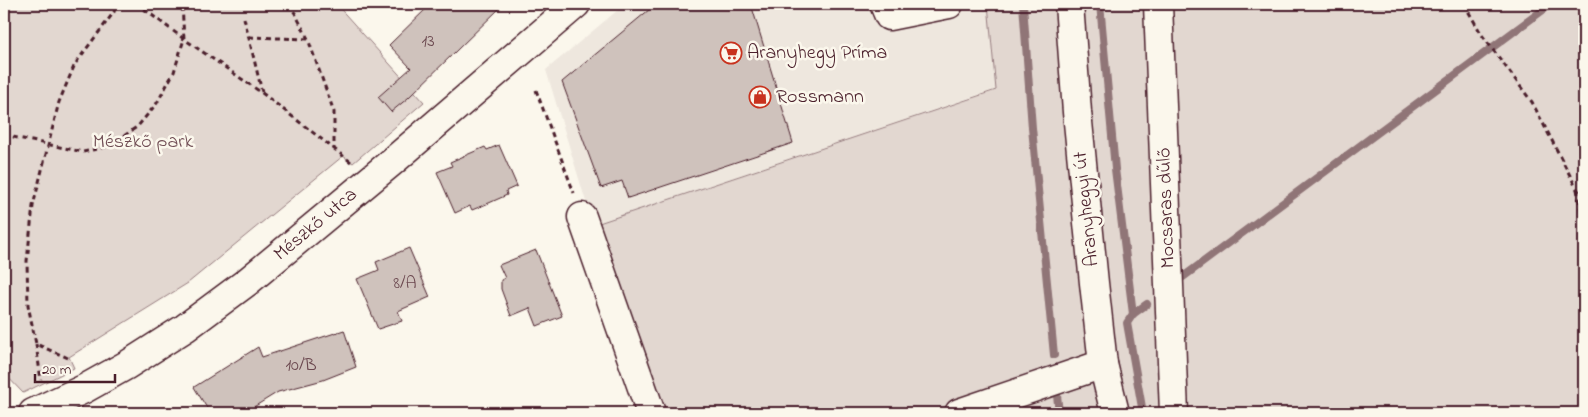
<svg xmlns="http://www.w3.org/2000/svg" width="1588" height="417" font-family="'Indie Flower',sans-serif">
<style>
.built{fill:#eee7de}
.green{fill:#e2d7d0;stroke:#967b7e}
.lines{fill:none;stroke-linecap:round;stroke-linejoin:round}
.stream{stroke:#907477;stroke-width:8}
.building{fill:#cfc2bc;stroke:#4a1f2b}
.minor-casing{stroke:#4a1f2b;stroke-width:31}
.path{stroke:#4a1f2b;stroke-width:3;stroke-dasharray:5 4;stroke-linecap:butt}
.minor{stroke:#fbf7ec;stroke-width:28}
.labels{text-anchor:middle;dominant-baseline:central;stroke-width:5;stroke-linejoin:round;paint-order:stroke}
.number-label{font-size:18px;fill:#6b484f}
.poi-label{font-size:20px;fill:#4a1f2b;stroke:#fbf7ec;text-anchor:start}
.park-label{font-size:20px;fill:#704d54;stroke:#fbf7ec}
.street-label{font-size:20px;fill:#4a1f2b;stroke:#fbf7ec}
</style>
<rect width="100%" height="100%" fill="#fbf7ec"/>
<filter id="ink" filterUnits="userSpaceOnUse"><feTurbulence type="fractalNoise" baseFrequency=".02" numOctaves="2"/><feDisplacementMap in="SourceGraphic" scale="10" xChannelSelector="R" yChannelSelector="G"/><feConvolveMatrix kernelMatrix="1 2 1 2 8 2 1 2 1" color-interpolation-filters="sRGB"/></filter>
<g filter="url(#ink)">
<path class="built" d="M625 4H988L996 89 593 225 546 70Z"/>
<g class="green">
<path d="M4 4H336L424 102 353 163 343 156 188 283 69 357 74 368 23 393 4 373Z"/>
<path d="M988 4H1584V413H662L593 225 996 90Z"/>
</g>
<g class="lines">
<g class="stream">
<path d="M1023 4 1032 128 1054 355"/>
<path d="M1100 4 1115 169 1133 314"/>
<path d="M1183 277 1551 4"/>
<path d="M1057 395 1059 413"/>
<path d="M1143 413 1127 323 1133 314 1147 304"/>
</g>
</g>
<g class="building">
<path d="M431 4H504L408 98 391 112 378 97 411 68 389 45Z"/>
<path d="M656 4H751L793 143 628 198 622 181 601 188 562 82Z"/>
<path d="M499 145 517 186 506 191 507 195 489 203 472 210 470 206 455 213 437 172 452 166 450 162 485 147 487 150Z"/>
<path d="M409 248 430 297 398 311 402 321 378 329 357 279 379 270 376 262Z"/>
<path d="M536 250 562 316 537 326 530 308 511 316 501 289V280L505 278 499 265Z"/>
<path d="M344 330 356 367 323 380 278 392 244 413H210L194 387 258 347 262 357Z"/>
</g>
<g class="lines">
<g class="minor-casing">
<g id="minor">
<path d="M884 4 889 16 949 4"/>
<path d="M1069 4 1077 112 1094 283 1103 364 1115 413"/>
<path d="M1158 4 1174 413"/>
<path d="M582 217 651 413"/>
<path d="M33 413 84 389 127 365 185 328 247 282 393 161 576 4"/>
<path d="M959 413 1103 364"/>
</g>
</g>
<g class="path">
<path d="M137 4 184 39 262 93 351 162"/>
<path d="M288 4 295 13 308 39 334 112V149"/>
<path d="M1464 4 1482 35 1532 102 1577 189 1584 198"/>
<path d="M244 18 262 92"/>
<path d="M249 37 308 39"/>
<path d="M536 90 574 193"/>
<path d="M4 135 83 152 110 146 138 126 157 103 174 72 184 39 182 4"/>
<path d="M1577 189 1584 228"/>
<path d="M36 344 41 380"/>
<path d="M68 358 36 344 28 305 27 261 33 206 59 102 75 64 114 12 116 4"/>
</g>
<use href="#minor" class="minor"/>
</g>
</g>
<defs>
<g id="supermarket-ring" transform="scale(1.125)"><circle r="9.5" fill="#fbf7ec" stroke="#c8321e" stroke-width="1.5"/><path d="M-6-5.5h2.5l.6 2H6L4.5 2H-2.5L-4.4-4H-6ZM-1.5 3.2a1.3 1.3 0 1 0 .1 0ZM3 3.2a1.3 1.3 0 1 0 .1 0Z" fill="#c8321e"/></g>
<g id="shop-ring" transform="scale(1.125)"><circle r="9.5" fill="#fbf7ec" stroke="#c8321e" stroke-width="1.5"/><path d="M-5-2.5h2.3a2.7 3.5 0 0 1 5.4 0H5L5.5 6h-11ZM-1.5-2.5h3a1.5 2.3 0 0 0-3 0Z" fill="#c8321e"/></g>
</defs>
<g fill-rule="evenodd">
<use href="#supermarket-ring" x="731" y="53"/>
<use href="#shop-ring" x="760" y="97"/>
</g>
<g class="labels">
<g class="number-label">
<text x="428" y="42">13</text>
<text x="405" y="284">8/A</text>
<text x="301" y="366">10/B</text>
</g>
<g class="poi-label">
<text x="747" y="53">Aranyhegy Príma</text>
<text x="776" y="97">Rossmann</text>
</g>
<g class="park-label">
<text x="143" y="142">Mészkő park</text>
</g>
<g class="street-label">
<text transform="translate(1167 208) rotate(-92)">Mocsaras dűlő</text>
<text transform="translate(1087 209) rotate(-96)">Aranyhegyi út</text>
<text transform="translate(316 225) rotate(-40)">Mészkő utca</text>
</g>
</g>
<rect width="1588" height="417" fill="none" stroke="#fbf7ec" stroke-width="20"/>
<rect x="10" y="10" width="1568" height="397" fill="none" stroke="#4a1f2b" stroke-width="2" filter="url(#ink)"/>
<path d="M35 374v8h80v-8" fill="none" stroke="#4a1f2b" stroke-width="2.5"/>
<text x="42" y="374" font-size="15" fill="#4a1f2b" stroke="#fbf7ec" stroke-width="4" paint-order="stroke">20 m</text>
</svg>
